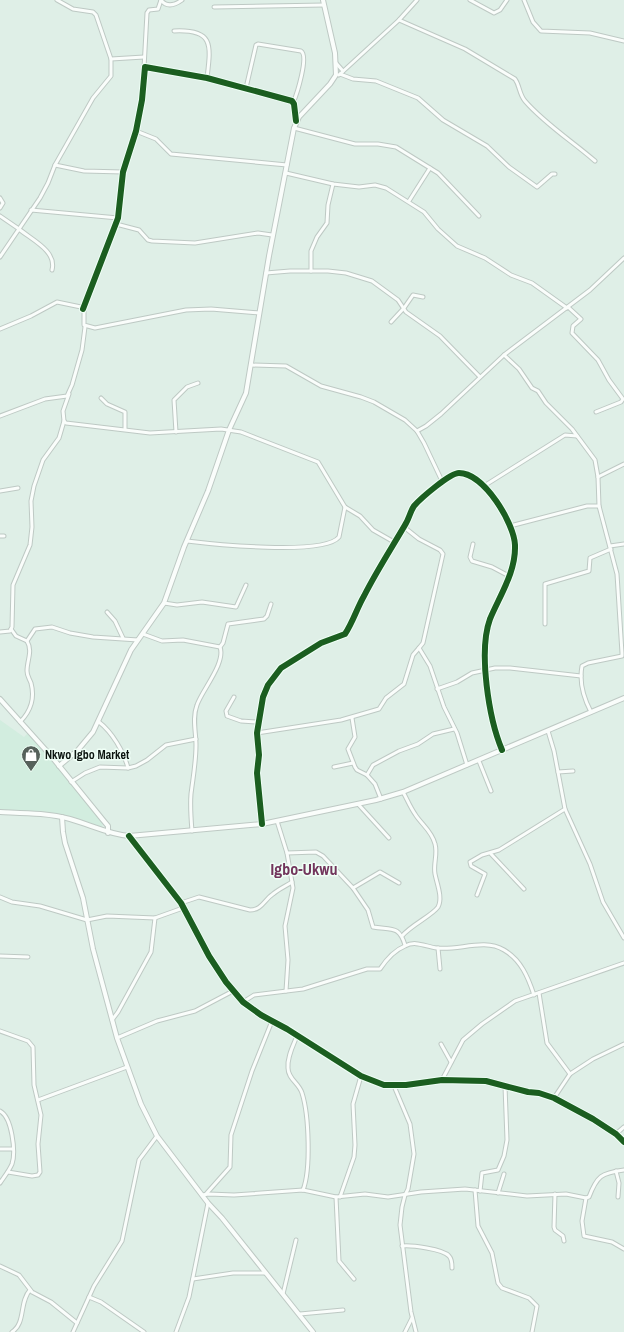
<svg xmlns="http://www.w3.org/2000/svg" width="624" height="1332" font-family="'Archivo Narrow',sans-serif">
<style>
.built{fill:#d2eddf}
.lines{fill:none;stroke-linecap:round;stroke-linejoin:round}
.minor-casing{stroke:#bec9c4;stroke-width:5}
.major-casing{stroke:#bec9c4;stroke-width:6}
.minor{stroke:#fafdfb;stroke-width:3}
.major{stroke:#fafdfb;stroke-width:4}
.cycleway-casing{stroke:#effff6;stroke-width:8}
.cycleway{stroke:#1b5e20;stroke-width:6}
.labels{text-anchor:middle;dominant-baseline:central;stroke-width:3;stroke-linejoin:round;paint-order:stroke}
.poi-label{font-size:12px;font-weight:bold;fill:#0c1510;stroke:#effff6;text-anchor:start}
.district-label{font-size:16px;font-weight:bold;fill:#72355c;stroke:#effff6}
</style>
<rect width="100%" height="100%" fill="#dfefe7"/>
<path class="built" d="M0 720 24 737 28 733 53 760 103 822 102 828 61 815 0 810Z"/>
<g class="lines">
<g class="minor-casing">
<g id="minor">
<path d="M161 0C167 8 175 5 182 0"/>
<path d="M470 0 494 13 500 10 507 0"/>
<path d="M524 0 533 22 541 31 590 33 624 41"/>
<path d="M214 7 324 5"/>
<path d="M399 20 465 49 515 79C520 86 519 94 525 101 545 124 572 141 595 161"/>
<path d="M174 31C214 29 211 45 207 78"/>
<path d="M111 59 144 57"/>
<path d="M336 63 343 71"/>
<path d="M144 68 147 13 149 10 158 9 161 0"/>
<path d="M340 74 353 79 376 81 418 98 443 120 487 146 509 167 537 187 552 174H555"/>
<path d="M339 75 399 20 417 0"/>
<path d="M246 88 256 45 258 44 301 51C309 56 297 94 293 103"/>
<path d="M294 128 355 144H378L396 147 438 173 479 216"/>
<path d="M136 131 156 139 171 154 287 165"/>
<path d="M55 165 84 171 123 172"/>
<path d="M286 173 333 184 359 187 375 185 386 188 424 212 438 229 457 246 485 258 511 275 532 283 567 308"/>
<path d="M0 198 3 203 0 208"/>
<path d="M409 201 430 168"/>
<path d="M31 210 118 218"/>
<path d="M0 216 19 229"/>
<path d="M116 224 139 230 148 240 152 241 195 243 258 233 272 235"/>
<path d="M19 229C32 240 57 251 52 270"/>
<path d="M0 257 40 198 48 183 55 165 93 98 111 76V59L96 15 93 12 73 9 57 0"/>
<path d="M311 271V251L317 237 327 223 328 205 333 184"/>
<path d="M266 273 290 271H328L346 273 372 281 398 300 406 312 440 336 480 377"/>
<path d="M568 307 581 319 573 326 572 333 598 360 609 380 623 399 621 402 596 412"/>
<path d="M83 309 118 218 123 172 136 131 142 100 145 67 207 78 292 101 294 104 296 121"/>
<path d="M391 322 404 308 413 295 423 297"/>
<path d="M0 329 31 316 57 302 81 307 84 311V325L95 328 186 310 211 309 259 313"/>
<path d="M504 355 519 369 532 388 538 391 546 403 572 429 595 460 598 477 599 506 617 574 622 653V656L588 663 582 666C579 682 583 697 591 712"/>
<path d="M251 365 286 366 321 386 361 397 374 402 405 420 417 431 424 443 442 481"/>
<path d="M69 394 63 411 64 421 66 423 150 433 221 429 241 432 318 462 345 507 360 516 373 530 394 542"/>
<path d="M101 398 107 404 125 412V429"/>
<path d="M0 416 45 399 67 396 72 385 82 350 85 327"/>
<path d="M417 431 426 426 441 414 504 355 590 290 624 258"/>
<path d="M176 432 174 400 187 387 198 383"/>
<path d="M598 477 624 464"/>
<path d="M484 486 565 435 577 436"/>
<path d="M0 491 18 488"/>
<path d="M510 526 587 506H599"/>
<path d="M404 527 419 539 440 550 443 554 423 643 419 648 430 666 444 707 457 733 467 765"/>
<path d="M0 536H4"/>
<path d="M187 541C212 544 324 556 339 537L345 507"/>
<path d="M473 544 470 557 472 561 492 567 509 576"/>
<path d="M610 546 624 544"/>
<path d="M164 603 177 605 202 602 236 607 246 585"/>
<path d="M107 612 115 621 123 638"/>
<path d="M545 624V584L589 571 590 558 611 549"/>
<path d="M11 629 16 636 27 641C33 651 27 660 27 671 27 676 29 678 31 683 35 698 31 711 20 722"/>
<path d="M0 632 10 631 12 627 13 585 30 545 32 527 31 501 34 486 43 460 59 438 64 421"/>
<path d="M143 634 162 641 183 640 220 647"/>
<path d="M27 641 35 629 52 627 70 633 93 637 138 640"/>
<path d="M437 689 457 682 472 673 495 668H510L581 676"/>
<path d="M234 697 226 711 227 716 241 721 258 722"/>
<path d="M352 718 355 737 348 749 355 767 357 770 367 775 375 784 381 799"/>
<path d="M99 722C112 732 124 752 128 768"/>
<path d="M257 733 341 720 379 709 386 698 404 684 413 655 419 648"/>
<path d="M479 761 491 791"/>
<path d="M334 767 353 763"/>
<path d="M558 772 573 771"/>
<path d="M367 775 373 765 399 751 418 744 433 734 454 729"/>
<path d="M71 782 85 773 100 767 128 768 136 766 147 760 166 745 196 739"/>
<path d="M358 804 389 838"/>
<path d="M565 809 590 864 603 902 624 938"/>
<path d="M277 821 287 853 293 888 285 926 288 960 286 991"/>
<path d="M262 824 257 773 259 755 257 733 263 697 268 685 281 668 321 643 345 634C353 622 357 608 364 596 376 572 391 549 405 525 409 519 410 512 414 506 421 498 450 473 459 473 484 473 514 523 515 545 516 572 500 595 490 619 478 652 489 719 502 750"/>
<path d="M192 831C191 819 190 806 191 794 193 778 196 762 196 745 196 732 192 718 197 705 202 690 226 663 220 647L223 643 228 624 264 619 267 616 271 604"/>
<path d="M129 836 181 903 209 956 226 982 243 1002 261 1015 287 1029 361 1076 384 1085H406L442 1080 486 1081 528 1092 539 1093 554 1098 593 1119 616 1134 624 1142"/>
<path d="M287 853 316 852 323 856 353 888 368 910 373 927C391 930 399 925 405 945"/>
<path d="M491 854 524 889"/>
<path d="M353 888 380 872 399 883"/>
<path d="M477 895 485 874 471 866 470 862 482 855 499 850 565 809 554 751 548 731"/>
<path d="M0 897 12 902 40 906 87 920 107 916 155 918 183 908"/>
<path d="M181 903 199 897 250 910C262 910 264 900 273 894 279 889 286 886 292 882"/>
<path d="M402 936C411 925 433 915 438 907 443 898 437 884 435 874 433 864 438 854 435 844 432 831 421 824 415 814 410 807 407 799 403 792"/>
<path d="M438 948 440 969"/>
<path d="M0 956 28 957"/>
<path d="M539 993 547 1043 570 1074"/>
<path d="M243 1002 254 995 303 989 367 969H380C386 960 395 950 405 946 416 940 426 947 437 948 458 951 484 938 504 950 521 960 528 977 534 995"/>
<path d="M112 1020 118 1012 151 952 155 918"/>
<path d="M0 1031 28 1041 33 1047 34 1085 41 1115 38 1144 40 1172 38 1175 32 1176 8 1172"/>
<path d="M297 1036C293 1046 287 1057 288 1068 288 1079 299 1083 302 1093 309 1115 311 1170 303 1190"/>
<path d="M117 1038 157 1021 195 1011 233 991"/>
<path d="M441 1044 451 1062"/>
<path d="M442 1080 463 1040 482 1024 515 1001 624 963"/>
<path d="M394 1086 410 1124 414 1154 408 1189 405 1195 402 1207 400 1225 411 1312 416 1332"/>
<path d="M554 1098 570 1074 593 1059 624 1044"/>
<path d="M38 1100 127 1067"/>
<path d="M0 1111C12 1117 16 1152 12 1164 9 1171 4 1177 0 1183"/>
<path d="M616 1134 624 1127"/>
<path d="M0 1149H13"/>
<path d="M624 1170C601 1173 597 1176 589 1197L586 1198 582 1221 584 1236 612 1242 624 1249"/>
<path d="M616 1171 619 1183 618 1197"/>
<path d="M475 1190 478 1226 492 1253 498 1283 502 1288 529 1298 537 1306 532 1332"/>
<path d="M480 1191 482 1173 498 1170 504 1156 507 1140 505 1086"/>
<path d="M498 1193 504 1174"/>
<path d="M206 1194 230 1167 231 1135 252 1071 272 1021"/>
<path d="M555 1194 554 1227 555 1230 563 1236 564 1241"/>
<path d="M202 1195 209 1194 234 1195 303 1190 336 1197 365 1194 388 1197 421 1192 465 1189 527 1196 566 1194 586 1198"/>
<path d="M336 1197 339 1261 354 1279"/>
<path d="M340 1197 354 1157 355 1145 353 1104 361 1076"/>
<path d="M402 1246C411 1245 443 1249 449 1256 452 1259 452 1264 452 1268"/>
<path d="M0 1266 19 1275 32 1292 51 1302 77 1323"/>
<path d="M193 1279 233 1273H266"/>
<path d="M283 1294 296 1240"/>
<path d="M89 1297 101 1302 144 1332"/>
<path d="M300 1314 343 1310"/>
<path d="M12 1332C26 1323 19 1302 30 1290"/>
<path d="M73 1332 94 1286 122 1241 139 1160 157 1136"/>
<path d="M176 1332 189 1297 208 1203"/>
<path d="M405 1332 412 1318"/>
</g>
</g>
<g class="major-casing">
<g id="major">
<path d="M0 699 52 757 103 820 108 826V833"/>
<path d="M59 766 78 750 93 732 131 650 164 603 184 547 208 491 229 430 246 393 269 256 294 128 299 117 330 84 336 75 335 53 323 0"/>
<path d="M0 812C23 813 48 813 70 819 91 825 108 834 129 836L262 824 376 800 403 792 624 698"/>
<path d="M62 817 63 832 65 843 83 898 93 949 117 1038 141 1104 157 1136 208 1203 222 1218 313 1332"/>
</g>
</g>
<use href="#minor" class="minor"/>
<use href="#major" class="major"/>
<g class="cycleway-casing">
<g id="cycleway">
<path d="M83 309 118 218 123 172 136 131 142 100 145 67 207 78 292 101 294 104 296 121"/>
<path d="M262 824 257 773 259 755 257 733 263 697 268 685 281 668 321 643 345 634C353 622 357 608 364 596 376 572 391 549 405 525 409 519 410 512 414 506 421 498 450 473 459 473 484 473 514 523 515 545 516 572 500 595 490 619 478 652 489 719 502 750"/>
<path d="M129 836 181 903 209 956 226 982 243 1002 261 1015 287 1029 361 1076 384 1085H406L442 1080 486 1081 528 1092 539 1093 554 1098 593 1119 616 1134 624 1142"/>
</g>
</g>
<use href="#cycleway" class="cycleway"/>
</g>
<defs>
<g id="shop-pin" transform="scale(1)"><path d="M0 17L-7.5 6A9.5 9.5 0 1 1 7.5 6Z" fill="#56615b" stroke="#effff6"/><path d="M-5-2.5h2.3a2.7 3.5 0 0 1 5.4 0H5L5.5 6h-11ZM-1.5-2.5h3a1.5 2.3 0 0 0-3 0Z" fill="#fff"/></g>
</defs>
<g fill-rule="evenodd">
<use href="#shop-pin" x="31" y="755"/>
</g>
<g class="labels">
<g class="poi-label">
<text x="45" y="755">Nkwo Igbo Market</text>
</g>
<g class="district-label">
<text x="304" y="869">Igbo-Ukwu</text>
</g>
</g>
</svg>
